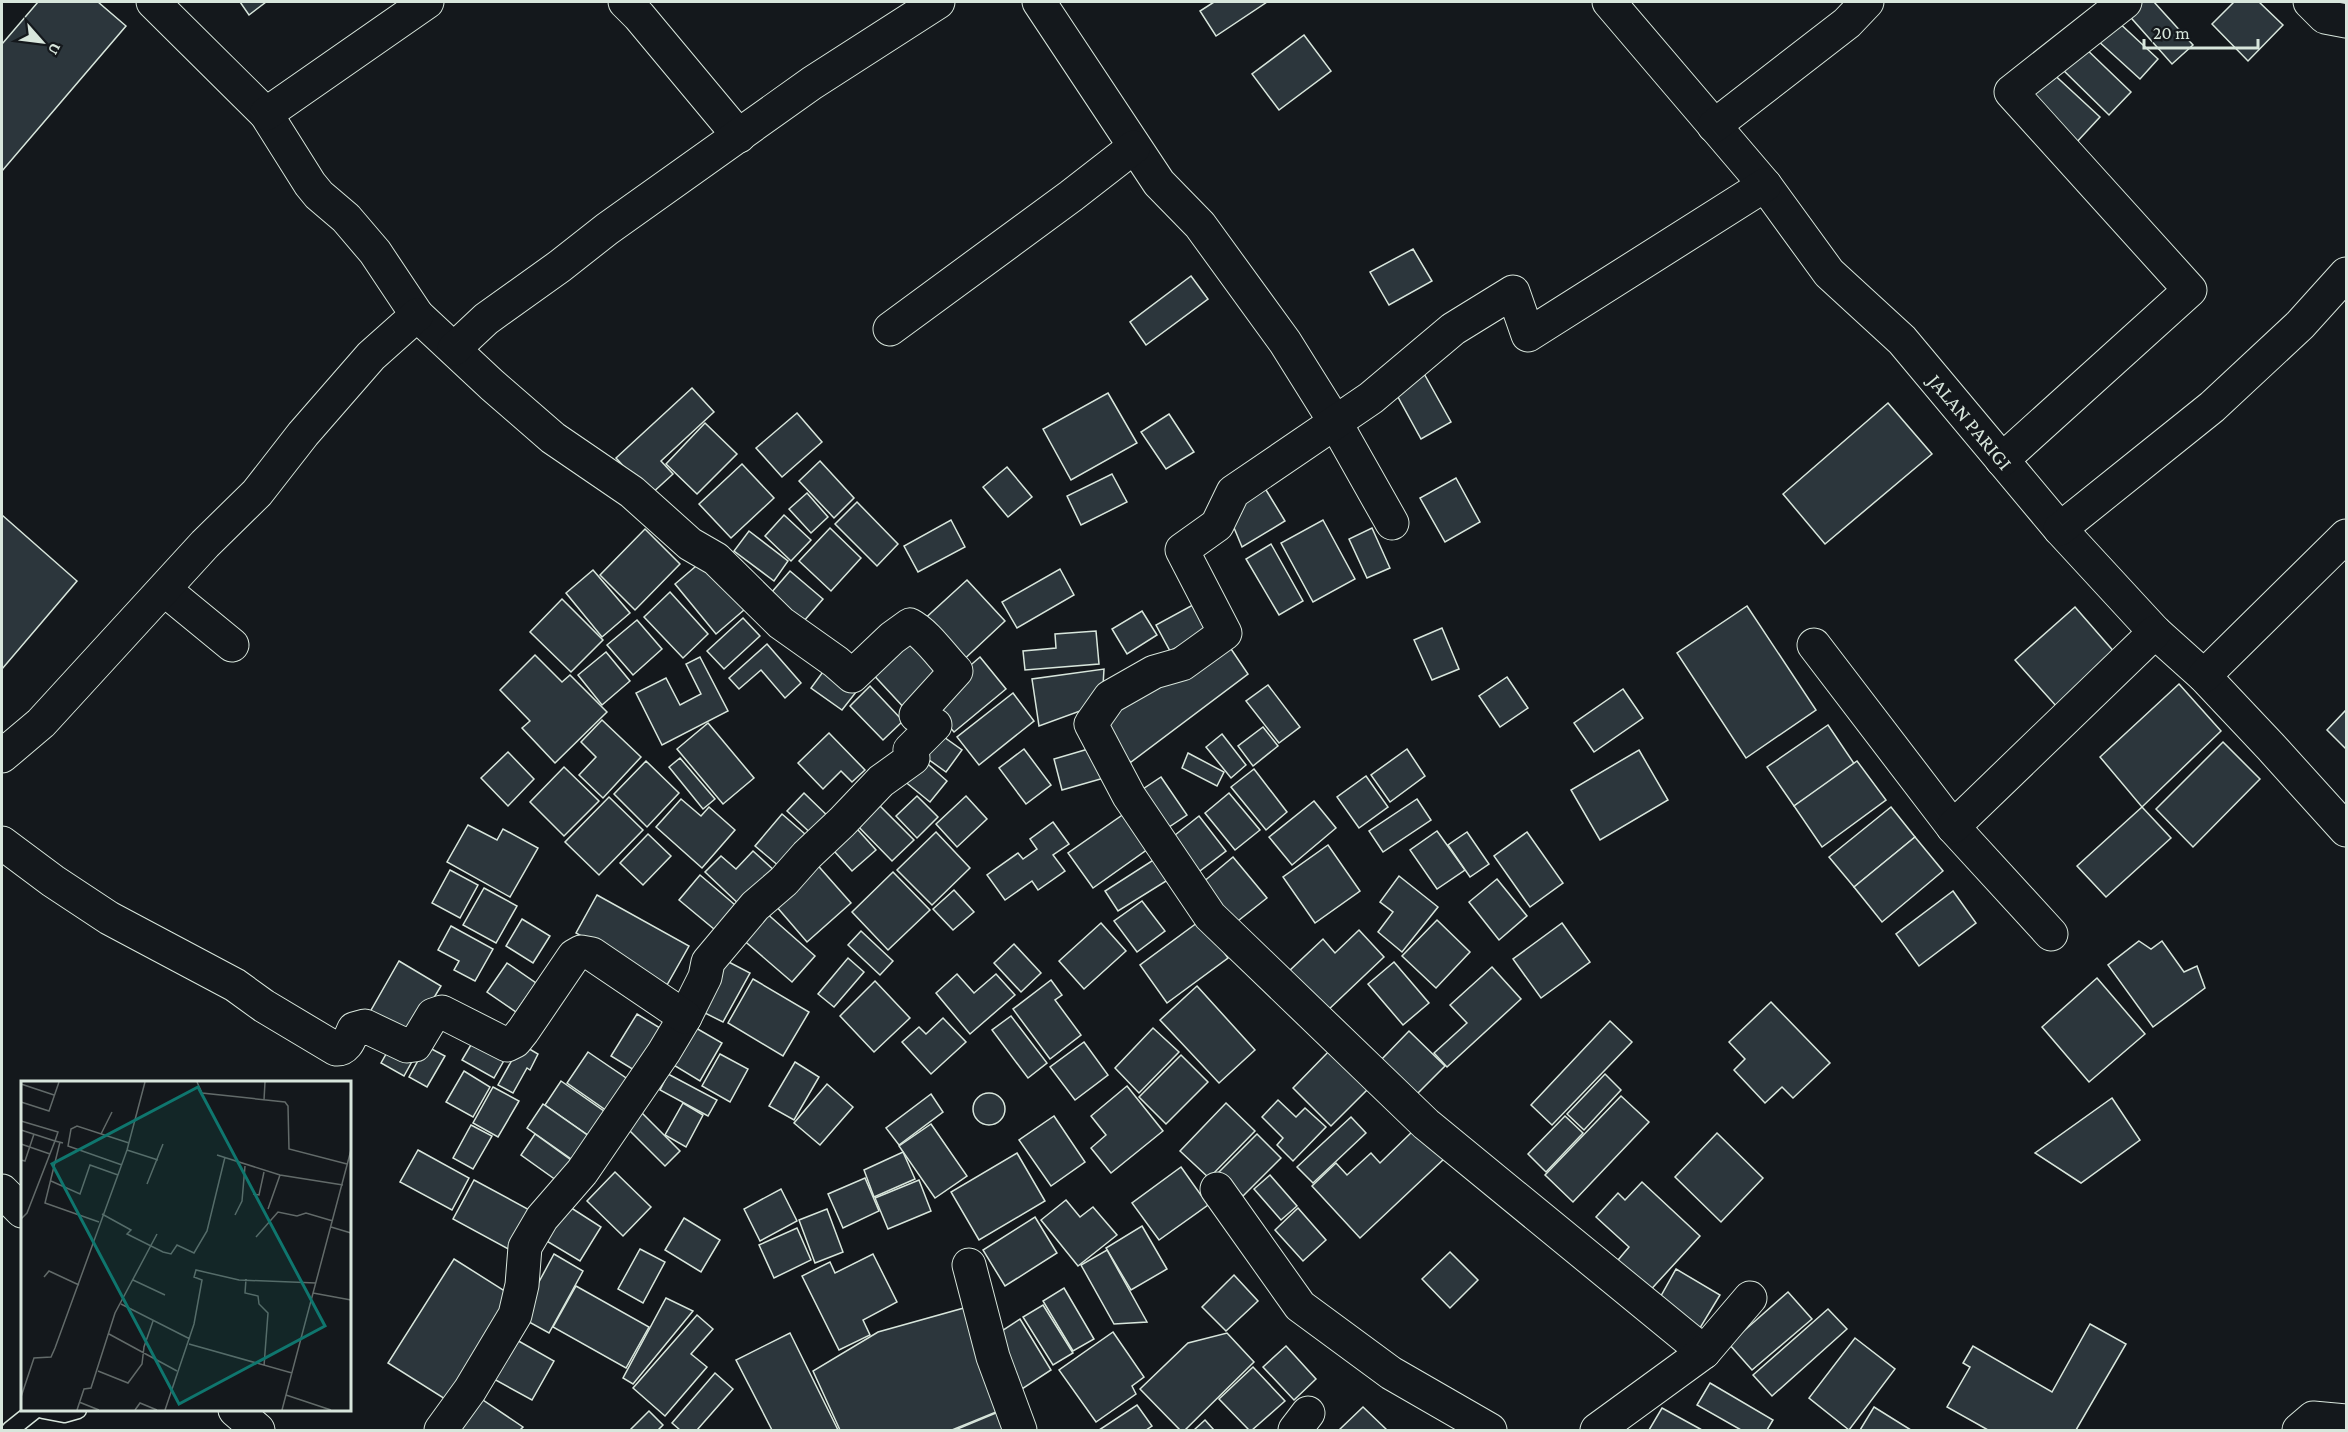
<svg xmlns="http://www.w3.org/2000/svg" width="2348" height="1432" font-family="'Crimson Pro',serif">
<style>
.building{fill:#2c363c;stroke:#d8e6dc;stroke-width:1.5}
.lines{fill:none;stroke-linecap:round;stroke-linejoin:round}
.service-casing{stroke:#d8e6dc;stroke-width:19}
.minor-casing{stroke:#d8e6dc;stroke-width:35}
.secondary-casing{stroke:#d8e6dc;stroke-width:35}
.service{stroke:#14181c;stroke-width:16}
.minor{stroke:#14181c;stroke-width:33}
.secondary{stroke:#14181c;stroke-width:33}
.labels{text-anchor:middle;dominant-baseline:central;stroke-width:4.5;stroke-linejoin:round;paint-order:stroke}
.street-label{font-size:21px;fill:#d8e6dc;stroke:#14181c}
.inset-road{fill:none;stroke:#626a69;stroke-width:1.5}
.view{fill:#0f766e;fill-opacity:0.15;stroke:#0f766e;stroke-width:3}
.inset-edge{fill:none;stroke:#d8e6dc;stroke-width:3}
</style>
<rect width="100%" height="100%" fill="#14181c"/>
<g class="building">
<path d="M38 2H98L126 26 2 171V44Z"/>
<path d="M240 2H266L249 15Z"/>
<path d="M1214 2H1267L1216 36 1200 11Z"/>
<path d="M2135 2H2154L2193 45 2172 64 2125 11Z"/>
<path d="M2234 2H2259L2283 25 2248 61 2212 24Z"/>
<path d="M2115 19 2158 59 2140 79 2096 39Z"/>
<path d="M1304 35 1331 71 1279 110 1252 74Z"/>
<path d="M2081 44 2131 92 2109 115 2059 66Z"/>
<path d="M2048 69 2100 117 2074 145 2021 98Z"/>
<path d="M1413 249 1432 281 1389 305 1370 272Z"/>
<path d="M1191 276 1208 299 1146 345 1130 322Z"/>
<path d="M1422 370 1451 422 1421 439 1392 386Z"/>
<path d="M692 388 714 412 661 461 673 474 650 495 616 458Z"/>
<path d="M1108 393 1137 443 1071 480 1043 429Z"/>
<path d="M1888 403 1932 454 1825 544 1783 494Z"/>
<path d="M797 413 822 442 782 477 756 448Z"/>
<path d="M1169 414 1194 452 1166 469 1141 432Z"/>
<path d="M705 423 737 454 697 494 666 464Z"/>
<path d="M820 461 854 498 834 518 799 481Z"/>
<path d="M742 464 774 498 731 538 699 504Z"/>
<path d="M1007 467 1032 497 1008 517 983 487Z"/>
<path d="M1112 474 1127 502 1081 525 1067 496Z"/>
<path d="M1456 478 1480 522 1445 542 1420 498Z"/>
<path d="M1263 485 1285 521 1242 547 1227 511Z"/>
<path d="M807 493 828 517 811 533 789 509Z"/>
<path d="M857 502 898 544 877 566 835 524Z"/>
<path d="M2 515 77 581 2 669Z"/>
<path d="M784 515 811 540 791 561 765 536Z"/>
<path d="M951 520 965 547 918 572 904 546Z"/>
<path d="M1323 520 1355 579 1313 602 1281 543Z"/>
<path d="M830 528 861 558 831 591 799 561Z"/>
<path d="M1372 528 1390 568 1367 578 1349 539Z"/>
<path d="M645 529 680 564 635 610 600 575Z"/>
<path d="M749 531 788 561 774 581 734 551Z"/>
<path d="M1271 544 1303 601 1279 615 1246 559Z"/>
<path d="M709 555 751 604 716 634 675 584Z"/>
<path d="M1060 569 1074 595 1017 628 1002 602Z"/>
<path d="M593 570 630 613 602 637 566 593Z"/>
<path d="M790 571 823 599 804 621 771 593Z"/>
<path d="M967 580 1005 621 958 665 920 623Z"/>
<path d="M670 592 708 634 683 658 644 617Z"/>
<path d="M562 599 603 640 571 672 530 632Z"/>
<path d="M1202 600 1217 626 1170 651 1156 625Z"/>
<path d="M1747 606 1816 710 1746 758 1677 653Z"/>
<path d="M2075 607 2116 654 2057 707 2015 660Z"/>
<path d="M1142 611 1157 635 1127 654 1112 629Z"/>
<path d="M743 618 760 636 724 669 707 651Z"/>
<path d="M637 620 662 649 633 675 607 645Z"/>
<path d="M912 628 951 671 907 711 868 669Z"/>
<path d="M1442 628 1459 669 1432 680 1414 640Z"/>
<path d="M1096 631 1099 664 1025 670 1023 651 1056 648 1055 634Z"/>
<path d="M1225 640 1248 674 1131 762 1103 740 1100 714Z"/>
<path d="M767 644 801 683 785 698 761 670 739 689 729 678Z"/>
<path d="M606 652 630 681 602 705 578 675Z"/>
<path d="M535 655 562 682 570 675 607 712 555 763 522 728 530 721 500 690Z"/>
<path d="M700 657 728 711 662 745 636 693 666 678 680 705 701 694 686 664Z"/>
<path d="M980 657 1006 689 954 732 928 702Z"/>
<path d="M828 665 860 687 842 710 811 688Z"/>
<path d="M1104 669 1102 703 1039 726 1032 679Z"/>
<path d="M1507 677 1528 708 1500 727 1479 696Z"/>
<path d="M2179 684 2221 731 2142 807 2100 757Z"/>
<path d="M1268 685 1300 727 1279 743 1246 701Z"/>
<path d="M870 686 903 721 883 740 850 706Z"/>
<path d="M1623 689 1643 718 1594 752 1574 723Z"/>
<path d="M1013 693 1034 721 979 765 957 737Z"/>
<path d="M2346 710V749L2327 730Z"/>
<path d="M602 720 641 757 603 798 579 775 596 757 581 742Z"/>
<path d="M708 723 754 778 723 804 677 749Z"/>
<path d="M1828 725 1855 765 1794 806 1767 767Z"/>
<path d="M1263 727 1278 746 1253 766 1238 746Z"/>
<path d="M934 730 962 750 946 772 918 752Z"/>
<path d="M829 733 865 770 852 782 841 771 823 789 798 763Z"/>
<path d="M1222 734 1246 765 1231 778 1206 747Z"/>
<path d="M2223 742 2260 779 2193 847 2156 809Z"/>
<path d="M1095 747 1104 778 1062 790 1054 759Z"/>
<path d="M1024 749 1051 785 1026 804 999 768Z"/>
<path d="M1407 749 1425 776 1390 802 1371 775Z"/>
<path d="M1639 750 1668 800 1600 840 1571 790Z"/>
<path d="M508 752 534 779 508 806 481 778Z"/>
<path d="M1188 753 1224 772 1217 786 1182 768Z"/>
<path d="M680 758 715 799 703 809 669 767Z"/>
<path d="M921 758 947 781 930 802 903 780Z"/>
<path d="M646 761 679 793 647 827 614 794Z"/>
<path d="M1857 761 1886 800 1822 847 1794 806Z"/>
<path d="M564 767 599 801 564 836 530 802Z"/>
<path d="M1254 769 1287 812 1266 830 1231 787Z"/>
<path d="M1366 776 1388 807 1359 828 1337 797Z"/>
<path d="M1161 777 1187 815 1163 831 1137 793Z"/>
<path d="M804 793 834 822 818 840 787 811Z"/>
<path d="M1229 793 1260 830 1235 850 1205 813Z"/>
<path d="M917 796 938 817 917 838 896 816Z"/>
<path d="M966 796 987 819 957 847 936 824Z"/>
<path d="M609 797 643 830 599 875 565 842Z"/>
<path d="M871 797 914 840 892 861 850 818Z"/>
<path d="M681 799 701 816 709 807 735 830 702 868 656 827Z"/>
<path d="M1417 799 1431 820 1383 852 1369 831Z"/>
<path d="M1314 801 1336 828 1292 865 1269 837Z"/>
<path d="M1891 807 1915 837 1854 887 1829 857Z"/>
<path d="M2142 807 2171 838 2106 897 2077 866Z"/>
<path d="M1131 809 1155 844 1093 888 1068 853Z"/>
<path d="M782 814 813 841 786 872 755 846Z"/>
<path d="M1199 816 1226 851 1192 877 1165 843Z"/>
<path d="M849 820 876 850 852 871 826 842Z"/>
<path d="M1053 822 1069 844 1053 855 1065 871 1038 890 1032 881 1005 900 987 875 1018 853 1023 859 1037 849 1030 839Z"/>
<path d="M468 825 497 840 503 829 538 848 510 897 447 862Z"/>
<path d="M1437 831 1465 870 1437 889 1410 850Z"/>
<path d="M936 832 970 868 932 905 897 870Z"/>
<path d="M1467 832 1489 864 1470 877 1448 845Z"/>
<path d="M1527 832 1563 883 1530 907 1494 856Z"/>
<path d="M648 834 671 856 643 885 620 863Z"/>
<path d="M1915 837 1943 871 1882 922 1854 887Z"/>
<path d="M1328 845 1360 891 1315 923 1283 877Z"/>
<path d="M753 851 776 872 742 907 705 872 721 856 736 869Z"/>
<path d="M1158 857 1171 878 1118 911 1105 891Z"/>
<path d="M1233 857 1267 898 1234 924 1202 883Z"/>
<path d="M813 860 851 903 807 942 770 899Z"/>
<path d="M450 870 478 885 460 918 432 903Z"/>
<path d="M893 872 930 910 888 950 852 912Z"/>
<path d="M700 875 741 910 720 934 679 900Z"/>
<path d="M1399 876 1438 907 1402 952 1378 932 1393 912 1380 902Z"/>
<path d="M1497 879 1527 916 1499 940 1469 902Z"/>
<path d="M484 888 517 906 496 943 463 925Z"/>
<path d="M954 890 974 912 953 930 933 909Z"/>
<path d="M1953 891 1976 923 1919 966 1896 934Z"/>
<path d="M597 895 689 946 667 985 576 933Z"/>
<path d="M1142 901 1165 931 1137 952 1114 921Z"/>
<path d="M764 911 815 956 792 982 741 938Z"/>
<path d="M522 919 550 936 533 963 506 946Z"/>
<path d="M1201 920 1228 958 1167 1003 1140 965Z"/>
<path d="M1437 920 1470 952 1436 988 1402 956Z"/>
<path d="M1101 923 1126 951 1084 989 1059 961Z"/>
<path d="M1562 923 1590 962 1541 998 1513 959Z"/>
<path d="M451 926 493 949 475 981 454 970 459 961 438 950Z"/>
<path d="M1359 930 1384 957 1326 1012 1288 972 1323 939 1335 953Z"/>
<path d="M861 931 893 961 880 975 848 945Z"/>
<path d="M2139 941 2151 949 2162 941 2184 972 2197 966 2205 988 2153 1027 2108 965Z"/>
<path d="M1014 944 1041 973 1021 992 994 963Z"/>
<path d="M848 958 864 972 834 1007 818 994Z"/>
<path d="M723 959 750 973 723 1022 697 1009Z"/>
<path d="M399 961 441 986 411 1036 370 1012Z"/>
<path d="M1394 962 1429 1003 1403 1025 1368 984Z"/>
<path d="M507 963 536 983 516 1012 487 992Z"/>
<path d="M1492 967 1521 999 1447 1067 1434 1053 1467 1023 1450 1005Z"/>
<path d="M957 974 974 993 996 974 1015 995 970 1034 936 993Z"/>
<path d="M2097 978 2145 1034 2089 1082 2042 1027Z"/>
<path d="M753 979 809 1012 783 1056 728 1023Z"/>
<path d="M1051 980 1062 995 1055 1000 1081 1035 1050 1059 1013 1009Z"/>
<path d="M875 981 910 1018 874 1052 840 1016Z"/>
<path d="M1197 986 1255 1050 1219 1083 1160 1020Z"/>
<path d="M1771 1002 1830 1063 1793 1098 1782 1087 1765 1103 1734 1070 1745 1059 1729 1042Z"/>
<path d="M637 1014 660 1028 634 1070 611 1056Z"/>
<path d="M1011 1016 1047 1063 1028 1078 992 1030Z"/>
<path d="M943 1018 966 1042 931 1074 902 1042 919 1027 926 1034Z"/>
<path d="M1610 1021 1632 1042 1552 1125 1531 1105Z"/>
<path d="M689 1024 722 1043 700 1081 667 1061Z"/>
<path d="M1153 1028 1179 1052 1139 1093 1115 1068Z"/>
<path d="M1409 1031 1445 1066 1415 1096 1380 1061Z"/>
<path d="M475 1038 506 1057 494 1078 462 1060Z"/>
<path d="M393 1042 415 1056 404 1076 381 1063Z"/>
<path d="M1084 1042 1108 1075 1075 1100 1050 1067Z"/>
<path d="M521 1044 538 1054 530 1070 527 1068 513 1093 498 1085Z"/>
<path d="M426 1046 445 1056 427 1087 409 1077Z"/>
<path d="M1332 1048 1370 1087 1331 1126 1293 1088Z"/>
<path d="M588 1052 632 1082 610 1113 567 1083Z"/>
<path d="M720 1054 748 1069 730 1102 702 1086Z"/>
<path d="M1181 1055 1208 1082 1166 1124 1139 1097Z"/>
<path d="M795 1062 819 1077 794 1120 769 1106Z"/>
<path d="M464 1071 490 1087 473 1117 446 1102Z"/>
<path d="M668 1074 717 1100 708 1116 660 1090Z"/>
<path d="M1605 1074 1621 1090 1584 1130 1567 1114Z"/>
<path d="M561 1081 611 1116 595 1140 545 1105Z"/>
<path d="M827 1084 853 1107 820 1145 794 1123Z"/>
<path d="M1127 1086 1163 1131 1111 1173 1091 1148 1106 1135 1091 1116Z"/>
<path d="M493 1087 519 1101 498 1137 473 1123Z"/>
<circle cx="989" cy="1109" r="16"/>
<path d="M931 1094 943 1112 899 1145 886 1128Z"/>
<path d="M1621 1096 1649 1122 1573 1202 1545 1175Z"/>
<path d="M2112 1098 2140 1140 2081 1183 2035 1153Z"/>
<path d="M1278 1100 1296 1117 1305 1108 1326 1127 1293 1161 1277 1145 1283 1138 1262 1117Z"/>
<path d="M683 1103 703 1115 686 1147 665 1135Z"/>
<path d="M1226 1103 1255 1131 1209 1178 1180 1151Z"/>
<path d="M543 1104 593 1139 577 1163 527 1128Z"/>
<path d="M637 1108 680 1151 665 1166 622 1123Z"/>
<path d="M1054 1116 1085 1162 1051 1186 1019 1140Z"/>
<path d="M1565 1116 1583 1133 1546 1172 1528 1154Z"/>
<path d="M1351 1117 1366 1133 1313 1183 1297 1167Z"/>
<path d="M931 1124 967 1176 935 1198 899 1146Z"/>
<path d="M471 1125 492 1136 473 1169 453 1158Z"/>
<path d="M1416 1128 1445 1158 1360 1238 1312 1186 1336 1163 1347 1175 1371 1153 1380 1163Z"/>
<path d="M1717 1133 1763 1178 1721 1222 1675 1177Z"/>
<path d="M535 1134 571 1160 556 1180 521 1155Z"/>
<path d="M1257 1134 1281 1158 1243 1196 1219 1172Z"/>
<path d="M418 1150 469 1178 452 1210 400 1182Z"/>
<path d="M903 1152 915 1179 874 1197 864 1170Z"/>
<path d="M1017 1153 1045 1201 979 1240 951 1192Z"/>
<path d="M1181 1167 1208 1205 1159 1240 1132 1203Z"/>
<path d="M615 1172 651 1207 623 1236 587 1201Z"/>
<path d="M1270 1175 1297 1206 1281 1220 1254 1189Z"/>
<path d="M865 1178 879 1211 843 1228 828 1194Z"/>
<path d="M474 1180 535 1213 514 1252 453 1219Z"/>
<path d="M919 1180 931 1211 888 1229 875 1198Z"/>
<path d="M1642 1182 1700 1236 1645 1296 1613 1266 1629 1247 1596 1217 1618 1193 1625 1200Z"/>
<path d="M781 1189 797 1221 760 1241 744 1209Z"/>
<path d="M1066 1200 1080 1217 1093 1207 1117 1235 1078 1266 1041 1220Z"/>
<path d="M562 1202 601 1227 580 1261 540 1237Z"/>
<path d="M1298 1208 1326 1240 1303 1261 1275 1230Z"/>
<path d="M827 1209 843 1252 815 1263 799 1220Z"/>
<path d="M1035 1217 1057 1253 1005 1286 983 1250Z"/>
<path d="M684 1218 720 1240 701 1272 665 1250Z"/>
<path d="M1142 1226 1167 1269 1131 1290 1106 1248Z"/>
<path d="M797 1228 811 1260 774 1278 759 1245Z"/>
<path d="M640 1249 665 1262 643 1303 618 1289Z"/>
<path d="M1107 1250 1147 1322 1114 1324 1081 1265Z"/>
<path d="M1450 1252 1478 1280 1450 1308 1422 1279Z"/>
<path d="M554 1254 583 1271 549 1333 520 1317Z"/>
<path d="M873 1254 897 1302 863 1320 870 1335 839 1350 802 1276 830 1262 835 1273Z"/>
<path d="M454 1259 519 1300 453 1404 388 1363Z"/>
<path d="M1676 1269 1720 1295 1700 1328 1657 1303Z"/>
<path d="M1234 1275 1258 1301 1226 1331 1202 1307Z"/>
<path d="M576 1286 649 1327 626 1368 553 1327Z"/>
<path d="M1064 1288 1094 1339 1073 1351 1043 1301Z"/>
<path d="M1788 1292 1812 1319 1752 1370 1729 1344Z"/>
<path d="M666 1298 693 1311 633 1384 623 1378Z"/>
<path d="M1043 1305 1073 1353 1053 1365 1023 1317Z"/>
<path d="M971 1306 1001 1410 952 1430H840L813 1371 878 1332Z"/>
<path d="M1828 1309 1847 1329 1772 1396 1753 1375Z"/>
<path d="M697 1315 713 1329 691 1354 707 1367 665 1416 633 1388Z"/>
<path d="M1020 1319 1051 1370 1022 1389 991 1338Z"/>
<path d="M2090 1324 2126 1344 2076 1430H1988L1947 1407 1970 1367 1963 1363 1973 1346 2052 1392Z"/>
<path d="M1113 1332 1144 1377 1132 1386 1136 1394 1096 1422 1059 1370Z"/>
<path d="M790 1333 838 1430H772L736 1360Z"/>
<path d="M1227 1333 1254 1362 1185 1430H1180L1140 1389 1188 1343Z"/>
<path d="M1855 1338 1895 1369 1849 1430 1809 1398Z"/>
<path d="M515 1339 554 1361 532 1400 492 1378Z"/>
<path d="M1286 1346 1316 1379 1294 1400 1263 1367Z"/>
<path d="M1253 1367 1285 1401 1252 1430H1249L1219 1399Z"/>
<path d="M715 1373 733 1389 697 1430H680L672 1423Z"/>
<path d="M1710 1383 1773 1420 1767 1430H1741L1697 1405Z"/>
<path d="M474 1394 523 1427 520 1430H449Z"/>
<path d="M1137 1405 1152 1426 1146 1430H1099Z"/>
<path d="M1363 1407 1387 1430H1339Z"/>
<path d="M1874 1407 1911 1430H1860Z"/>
<path d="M1662 1408 1702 1430H1649Z"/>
<path d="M1003 1410 1012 1430H955Z"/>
<path d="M649 1411 663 1425 658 1430H630Z"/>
<path d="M1205 1420 1214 1430H1194Z"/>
</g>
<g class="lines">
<g class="service-casing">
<g id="service">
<path d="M43 1410 64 1414 78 1410"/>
<path d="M10 1430 35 1410"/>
</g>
</g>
<g class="minor-casing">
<g id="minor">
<path d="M153 2 266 114 310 184 319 195 346 218 375 252 417 315 492 385 553 438 632 492 690 544 716 559 781 623 836 662 852 676 892 638 910 625C927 634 942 657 956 671L916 715 935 725 910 750 913 758 881 781 842 822 807 855 784 881 755 906 708 962 705 977 685 1017 664 1052 582 1172 542 1218 525 1247 522 1285 515 1315 470 1390 441 1430"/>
<path d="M625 2 639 16 739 136"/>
<path d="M1039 2 1159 183 1200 225 1285 342 1335 422 1392 523"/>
<path d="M1609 2 1765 185 1829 273 1902 340 2060 529 2155 632 2204 676 2271 747 2346 830"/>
<path d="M2310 2 2325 17 2346 21"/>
<path d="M266 114 427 2"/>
<path d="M1714 126 1847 23 1867 2"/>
<path d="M890 329 1071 196 1134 147"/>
<path d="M454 349 486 319 560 266 607 229 812 83 938 2"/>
<path d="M2002 460 2190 290 2011 92 2125 2"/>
<path d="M2060 529 2212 407 2300 325 2346 274"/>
<path d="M165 590 232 645"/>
<path d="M1814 645 1953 827 2051 934"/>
<path d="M2204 676 2346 536"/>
<path d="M2 756 41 723 205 544 257 493 303 434 371 356 417 315"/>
<path d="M1953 827 2155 632"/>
<path d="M2 843 53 881 109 918 235 985 264 1006 336 1049C347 1050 350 1037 354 1029L365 1026 407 1046 415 1045 433 1015 442 1012 507 1045 515 1041 523 1031 574 956 581 952 592 954 685 1017"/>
<path d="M1217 1189 1300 1306 1391 1373 1490 1430"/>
<path d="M969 1265 993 1357 1020 1430"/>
<path d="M1704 1352 1426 1124 1210 916 1129 796 1091 724 1110 697 1154 672 1182 664 1225 633 1182 550 1217 525 1233 492 1371 398 1453 329 1513 292 1528 335 1765 185"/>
<path d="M1295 1430 1308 1413"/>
<path d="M1597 1430 1704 1352 1750 1298"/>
<path d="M2299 1430 2313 1418 2346 1421"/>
</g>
</g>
<g class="secondary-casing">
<g id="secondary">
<path d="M2 1191 22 1211"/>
<path d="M235 1410 258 1430"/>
</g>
</g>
<use href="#service" class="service"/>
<use href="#minor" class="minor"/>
<use href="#secondary" class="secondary"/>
</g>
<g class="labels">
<g class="street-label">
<text transform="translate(1970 422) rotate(50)">JALAN PARIGI</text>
</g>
</g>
<g transform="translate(21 1081)">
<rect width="330" height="330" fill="#14181c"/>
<path class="inset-road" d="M176 1 181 12 264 21 267 25 268 68 326 83M0 3 33 14M243 19 244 1M0 21 28 30 38 1M0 40 37 51 34 60 0 49M80 53 91 31M39 61 24 122 78 141M0 63 29 73M106 69 137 79M196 74 259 94 322 104M0 79 4 80 13 53M101 84 47 65 50 48 56 45 108 62M30 100 59 113 69 84 97 94M126 103 142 63M232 113 238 114 243 91M247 128 259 94M81 133 110 149 106 153 142 171 150 173 156 164 173 172 186 150 204 76M214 134 221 120 224 85M0 138 6 132 34 60 42 62M310 146 330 152M235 156 257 131 276 135 285 132 312 140M23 196 28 190 58 204M225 198 224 212 237 215 238 223 247 232 243 285M112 199 144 214M292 212 330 219M100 223 169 258M88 253 156 290M168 263 271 292M77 290 107 302 121 283 123 266 132 240M265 314 310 329M0 316 13 277 30 276 34 267 106 69 124 1M58 321 78 329M56 329 63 308 70 307 94 232 136 153M114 329 119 322 136 329M144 329 173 243 181 199 173 196 175 189 218 199 295 202M261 329 330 69"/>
<path class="view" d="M177 6 304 245 158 323 31 83Z"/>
<rect width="330" height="330" class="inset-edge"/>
</g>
<rect width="2348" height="1432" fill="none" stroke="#d8e6dc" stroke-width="6"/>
<g transform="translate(42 42) rotate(118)" stroke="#14181c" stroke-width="4.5" paint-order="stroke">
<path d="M0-4.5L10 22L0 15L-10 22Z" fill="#d8e6dc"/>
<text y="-9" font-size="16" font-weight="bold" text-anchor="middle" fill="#d8e6dc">U</text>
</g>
<path d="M2144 39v9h114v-9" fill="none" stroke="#d8e6dc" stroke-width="3"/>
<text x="2153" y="39" font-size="18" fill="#d8e6dc" stroke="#14181c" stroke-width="4.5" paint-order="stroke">20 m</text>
</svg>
